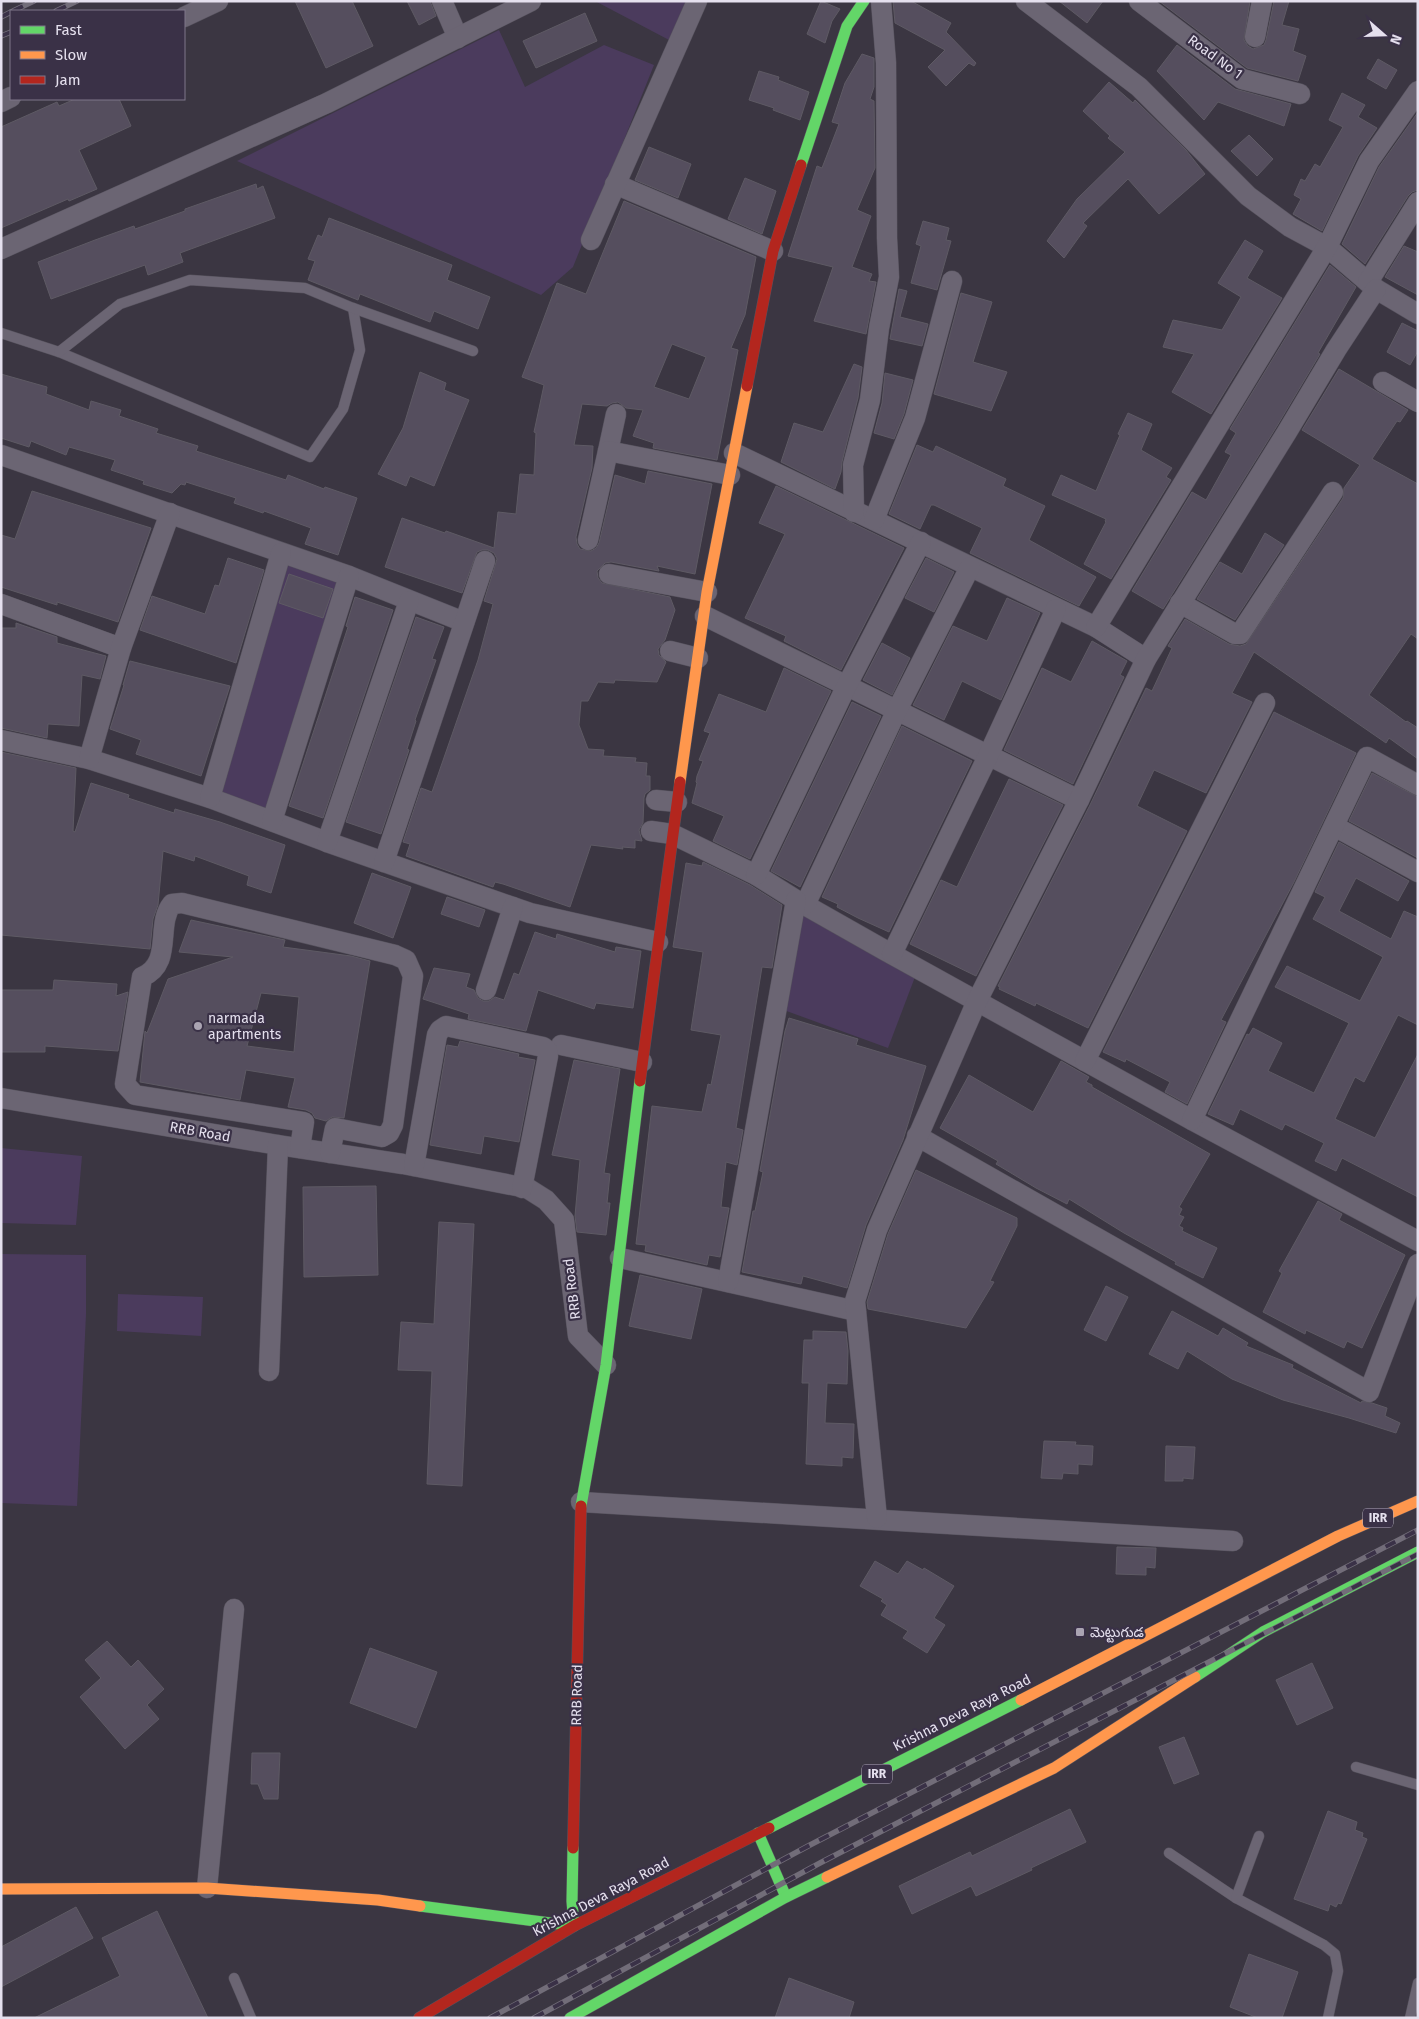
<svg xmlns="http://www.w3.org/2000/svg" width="1419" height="2019" font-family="'Fira Sans','Noto Sans Telugu',sans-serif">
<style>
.green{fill:#4b3b5d}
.building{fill:#554e5e;stroke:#5e5a64;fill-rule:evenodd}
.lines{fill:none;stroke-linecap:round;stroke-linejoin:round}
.lane-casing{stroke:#56525d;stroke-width:11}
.street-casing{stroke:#56525d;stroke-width:21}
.fast-casing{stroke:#56525d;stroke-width:12}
.slow-casing{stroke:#56525d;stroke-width:12}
.jam-casing{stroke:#56525d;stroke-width:12}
.lane{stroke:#6b6573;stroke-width:10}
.street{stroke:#6b6573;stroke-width:20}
.fast{stroke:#63d668;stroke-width:11}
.slow{stroke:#ff974d;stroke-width:11}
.jam{stroke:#b3261e;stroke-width:11}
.rail-casing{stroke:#726d79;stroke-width:5.5}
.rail{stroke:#3a3147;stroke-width:4;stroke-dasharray:11;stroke-linecap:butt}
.poi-dot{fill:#aaa4b2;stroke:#3a3147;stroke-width:2}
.labels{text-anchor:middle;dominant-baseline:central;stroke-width:4.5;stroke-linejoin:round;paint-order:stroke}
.shield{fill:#3a3147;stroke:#b2acbc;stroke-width:1}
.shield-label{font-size:12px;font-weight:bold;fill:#e5e0ee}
.street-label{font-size:14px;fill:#e5e0ee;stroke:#3a3147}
.poi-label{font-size:14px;fill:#e5e0ee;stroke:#3a3147;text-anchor:start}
</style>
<rect width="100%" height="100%" fill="#3b3642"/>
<g class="green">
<path d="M595 1H689L671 41Z"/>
<path d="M499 30 525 87 604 45 654 65 573 267 541 295 237 161Z"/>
<path d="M281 553 349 576 272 821 210 798Z"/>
<path d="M796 900 918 969 888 1048 781 1009Z"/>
<path d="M1 1148 82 1156 76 1225 1 1223Z"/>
<path d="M1 1254 86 1255V1314L77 1506 1 1503Z"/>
<path d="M118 1294 203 1297 201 1336 117 1331Z"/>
</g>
<g class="building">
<path d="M295 1H352L373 46 326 68Z"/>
<path d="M407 1H430L436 16 419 25Z"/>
<path d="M821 1 840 9 832 21 825 43 807 34Z"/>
<path d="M893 1H911L951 23 946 32 976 63 974 66 969 63 946 86 928 67 945 50 895 23Z"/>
<path d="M1059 1H1103L1087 23Z"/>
<path d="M1159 1H1250L1244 40 1248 46 1253 49 1264 45 1266 40 1274 1H1289L1282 25 1299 29 1293 51 1306 56 1298 81 1247 68Z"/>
<path d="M585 13 597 41 536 68 523 41Z"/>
<path d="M1177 45 1235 89 1291 104 1284 126 1218 102 1204 120 1157 71Z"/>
<path d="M862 54 874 58V87L870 99 874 101 875 168 857 210 871 216 852 267 872 274 869 281 876 282 866 334 814 321 833 267 788 256 817 166 822 168 839 124 832 122 845 83Z"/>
<path d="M1378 59 1397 70 1386 89 1367 78Z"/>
<path d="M759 71 779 77 778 80 809 92 800 120 773 110 774 108 749 100Z"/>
<path d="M1109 82 1133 103 1135 100 1186 150 1205 174 1159 214 1128 179 1083 223 1087 226 1064 258 1047 241 1077 199 1125 152 1108 138 1110 136 1083 111Z"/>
<path d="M1342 93 1365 105 1358 117 1377 128 1358 156 1322 231 1293 214 1301 199 1294 195 1301 179 1305 181 1315 164 1320 167 1343 127 1329 120Z"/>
<path d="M75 99H119L131 126 79 150 97 189 69 201 68 199 1 228V127L57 102 59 106Z"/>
<path d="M1418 112V190L1412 192 1408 196 1365 264 1342 244 1379 167Z"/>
<path d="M1249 135 1273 159 1257 176 1231 151Z"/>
<path d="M649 147 691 164 678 198 635 180Z"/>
<path d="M745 178 776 191 762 234 728 219Z"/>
<path d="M256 184 257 189 263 186 275 218 180 253 183 262 148 275 145 265 51 299 38 262 95 240 134 226 135 229 185 211V209Z"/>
<path d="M624 201 756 257 745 315 731 348 738 350 717 460 653 448 654 443 633 436 643 410 626 408 618 402 612 403 607 406 582 404 574 445 593 446 592 468 576 537 577 544 580 549 591 551 596 548 599 543 615 475 645 484 648 471 712 484 695 574 657 566 659 571 611 562 605 563 597 571 598 578 602 583 670 597 675 610 665 640 658 649 659 655 666 662 657 682 615 680 614 683 598 682 588 701H581L579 725 588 749 604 750 603 756 636 758 635 762 647 763 646 776H650V790L645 794 644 798 643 823 639 830 642 841 635 840V848L622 847 623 849 591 845 570 907 503 884 495 882 493 887 406 856 410 844 403 842 421 788 432 792 478 660 493 604 484 601 497 559 494 553 488 550H482L477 552 462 593 385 567 402 518 445 533 446 531 494 548 498 512 516 514 520 474 534 475 536 433 534 432 544 385 522 377 557 283 586 294ZM672 344 706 357 689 399 654 387Z"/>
<path d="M329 218 452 265 447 280 490 297 478 329 434 311 430 322 360 294 358 300 308 280 315 261 308 259 318 235 322 237Z"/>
<path d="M923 221 949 228 946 240 951 241 937 290 911 283 921 246 916 244Z"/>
<path d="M1245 240 1263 251 1247 278 1282 298 1211 414 1172 392 1194 354 1163 347 1173 320 1222 330 1241 297 1218 283Z"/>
<path d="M1404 246 1418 252V295L1385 277Z"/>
<path d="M1330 265 1356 287 1318 353 1320 354 1277 426 1163 609 1132 591 1192 492 1206 500 1231 455 1225 452 1236 433 1230 429Z"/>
<path d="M899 289 907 291 900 317 928 324 922 346 890 339Z"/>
<path d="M961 293 992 302 973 362 1007 372 991 411 934 394Z"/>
<path d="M1402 323 1418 331V351L1410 365 1387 352Z"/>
<path d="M854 364 862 367 858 398 842 462 841 472 835 489 781 462 794 423 823 432Z"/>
<path d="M1339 369 1408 410 1400 422 1397 421 1372 459 1418 484V639L1411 634 1369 695 1406 722 1407 721 1418 728V759L1389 738 1386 743 1254 652 1232 693 1252 702 1206 793 1154 770 1137 806 1187 831 1088 1028 1036 1003 1035 1006 999 989 1000 987 998 986 1090 805 1146 688 1152 691 1172 648 1168 646 1185 619 1229 644 1240 646 1246 644 1343 498 1344 488 1360 465 1302 430Z"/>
<path d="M420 372 446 383 444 390 469 400 434 486 410 476 406 486 378 474 403 428Z"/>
<path d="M885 373 913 380 904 414 894 439 874 433 882 403Z"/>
<path d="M1 374 47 387 46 394 89 410 91 401 121 410 119 416 158 429 156 433 198 446 196 451 286 480 288 475 324 489 325 487 357 498 338 555 305 544 311 528 264 511 263 513 234 503 236 498 186 482 185 485 181 484 172 493 143 484 144 481 111 470 115 460 69 447 66 455 31 441 29 447 1 438Z"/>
<path d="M1128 413 1152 424 1141 450 1172 468 1166 477 1171 480 1111 579 1084 564 1106 522 1105 521 1106 519 1052 495 1061 475 1096 491 1120 435 1118 434Z"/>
<path d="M917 445 933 452 936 446 1006 479 1003 486 1045 506 1029 540 1096 577 1079 606 970 553 982 528 934 505H931L920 529 889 514Z"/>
<path d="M776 486 904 548 841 670 784 641 786 636 745 618 785 534 759 523Z"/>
<path d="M32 491 151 528 118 622 57 602V605L1 587V535L15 539Z"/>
<path d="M1265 533 1284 545 1235 620 1197 599 1220 562 1242 574Z"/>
<path d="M228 558 264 570 236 663 140 630 152 596 205 614 215 585 219 586Z"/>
<path d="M926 558 954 572 934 612 905 598Z"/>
<path d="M289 574 333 589 323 618 279 603Z"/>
<path d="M355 597 393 610 323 818 289 806 348 627 346 626Z"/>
<path d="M1007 598 1040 613 1001 700 962 681 944 720 913 705 953 626 987 641Z"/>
<path d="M416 617 444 627 432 659 436 660 415 720 416 721 407 749 409 750 381 834 346 822Z"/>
<path d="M16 623 57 637V643L106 656 100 679 82 675 79 726 48 724 47 738 1 728V628H16Z"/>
<path d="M1092 641 1127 661 1120 675 1124 677 1073 784 1004 750 1042 668 1071 682Z"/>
<path d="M882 643 910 658 892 695 863 680Z"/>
<path d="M130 661 230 686 201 776 136 754 141 740 110 729 124 685H123Z"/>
<path d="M784 668 831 691 750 859 713 841 724 816 692 803 697 783 696 782 697 776 703 761 699 760 710 733 704 731 719 694 766 712Z"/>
<path d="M852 702 881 716 800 887 771 871Z"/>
<path d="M1274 712 1356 753 1294 882 1221 1020 1226 1022 1187 1104 1165 1092 1170 1082 1126 1059 1125 1062 1103 1052Z"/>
<path d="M902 726 972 761 889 932 858 918 837 907 838 904 822 897Z"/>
<path d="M1 752 76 768 73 831 75 832 91 783 129 795 128 798 174 813 175 809 220 822 285 845 271 893 247 885 249 876 195 856 194 861 163 851 158 905 153 919 150 949 1 935Z"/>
<path d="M1372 773 1418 797V858L1349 821Z"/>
<path d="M1009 779 1063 805 976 976 910 944 941 880 957 887Z"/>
<path d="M1339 842 1409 881 1398 901 1356 878 1339 911 1391 939 1404 911 1418 917V1025L1398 1015 1364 1082 1355 1077 1335 1119 1375 1138 1418 1054V1197L1342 1158 1336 1171 1315 1161 1324 1143 1285 1124 1282 1130 1240 1109 1233 1125 1208 1114 1247 1034 1249 1035 1253 1028 1282 1043 1268 1071 1314 1093 1349 1023 1275 987 1287 966 1360 1001 1383 957 1313 919 1325 897 1315 892Z"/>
<path d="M703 862 750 885 782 905 772 968 762 967 736 1128 743 1130 737 1165 726 1162 721 1207 729 1208 720 1257 709 1255 707 1265 645 1251 646 1245 636 1244 652 1106 702 1112 708 1084 711 1085 721 1035 691 1030 703 952 673 947 686 863 702 866Z"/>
<path d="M372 873 411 887 393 938 354 923Z"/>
<path d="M447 897 485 910 479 927 441 914Z"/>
<path d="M191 920 285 940 283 947 351 956 370 961 344 1118 332 1117 326 1121 315 1118 312 1113 306 1110 288 1107 295 1078 246 1070 240 1100 140 1082 145 1031 147 1033 168 979 233 957 179 952ZM261 993 299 997 294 1052 247 1046Z"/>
<path d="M535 932 556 939 557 934 615 952 616 947 641 951 633 1008 596 1003 594 1009 538 990 526 1031 468 1019 469 1014 423 999 434 968 470 974 466 987 474 990 478 998 483 1001H489L495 997 504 1000 514 973 519 975Z"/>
<path d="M54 980 117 984 116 996 128 992 118 1051 45 1046V1052H1V990H53Z"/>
<path d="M789 1018 858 1039 856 1045 926 1066 903 1140 866 1225 847 1288 803 1276 801 1284 742 1272 753 1211H755L763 1172 760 1171 785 1031Z"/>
<path d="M460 1041 519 1054 518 1057 535 1060 519 1142 484 1136 481 1154 430 1145 447 1045 458 1047Z"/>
<path d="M574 1060 620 1069 604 1173 610 1174 607 1203H610L606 1235 577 1232 575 1216 580 1160 552 1155Z"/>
<path d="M1061 1061 1089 1077 1086 1082 1092 1085V1087L1210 1154 1179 1207 1182 1209 1179 1215 1184 1217 1179 1226 1183 1228 1182 1231 1217 1248 1203 1278 1175 1264 1176 1262 1124 1233 1069 1199 1067 1204 1036 1188 996 1164 998 1161 940 1128 969 1075 1033 1112Z"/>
<path d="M916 1170 1017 1218V1226L990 1281 994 1282 966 1328 868 1309 867 1302 888 1234Z"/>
<path d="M376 1186 378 1275 304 1277 303 1187Z"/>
<path d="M1318 1201 1342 1214 1339 1220 1405 1255 1362 1348 1347 1341 1344 1348 1306 1330 1305 1334 1263 1312 1282 1273 1279 1271Z"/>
<path d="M439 1222 474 1224 462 1486 427 1484 432 1371 398 1370 401 1322 434 1324Z"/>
<path d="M640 1275 702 1289 691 1339 629 1326Z"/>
<path d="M1106 1286 1128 1297 1106 1341 1084 1330Z"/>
<path d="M1172 1311 1218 1336 1223 1328 1248 1343 1246 1346 1293 1365 1292 1368 1361 1403 1362 1401 1372 1403 1387 1408 1385 1416 1400 1423 1396 1433 1349 1418 1283 1400 1232 1379 1187 1351 1178 1369 1149 1354Z"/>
<path d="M813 1331 846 1332 848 1351 847 1384 827 1383 825 1423 854 1424 853 1458 842 1457V1466L806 1464 809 1383H802L804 1340H813Z"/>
<path d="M1044 1441 1076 1442 1075 1445 1093 1446 1092 1465 1078 1464V1474L1063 1473 1062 1479 1041 1478Z"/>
<path d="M1166 1446 1195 1447 1193 1479 1183 1478V1481H1165Z"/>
<path d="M1117 1547 1156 1548 1155 1568 1146 1567V1575L1116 1574Z"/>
<path d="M875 1561 898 1574 907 1561 923 1570 924 1568 954 1586 934 1618 945 1625 927 1653 903 1638 908 1631 881 1615 887 1605 881 1601 883 1599 860 1586Z"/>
<path d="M107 1641 131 1667 138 1660 164 1689 147 1705 159 1719 125 1749 80 1697 101 1678 85 1660Z"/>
<path d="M370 1648 437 1672 416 1728 350 1703Z"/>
<path d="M1312 1663 1333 1708 1297 1725 1276 1680Z"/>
<path d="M1184 1737 1199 1774 1174 1784 1159 1747Z"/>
<path d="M252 1753H280L278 1799H264L258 1784H251Z"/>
<path d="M1070 1809 1086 1842 1031 1868 1032 1870 976 1896 971 1886 912 1914 899 1886 970 1852 972 1856Z"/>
<path d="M1328 1811 1357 1822 1355 1830 1363 1833 1362 1837 1367 1839 1341 1904 1338 1903 1336 1907 1330 1904 1328 1911 1294 1899Z"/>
<path d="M76 1907 93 1938 1 1987V1947Z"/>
<path d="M157 1911 208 2018H34L120 1976 102 1938Z"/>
<path d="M1249 1954 1298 1972 1282 2018H1258L1230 2007Z"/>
<path d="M789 1978 854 2002 849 2018H775Z"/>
</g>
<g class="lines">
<g class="lane-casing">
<g id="lane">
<path d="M1 333 59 352 310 457 343 409 360 350 353 308"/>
<path d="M59 352 120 304 190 280 305 288 353 308 473 351"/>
<path d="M1356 1767 1418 1785"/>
<path d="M1169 1853 1236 1898 1324 1945 1335 1954 1338 1971 1328 2018"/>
<path d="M1236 1898 1259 1836"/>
<path d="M234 1978 251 2018"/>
<path d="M1410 2018 1418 1983"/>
</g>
</g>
<g class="street-casing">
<g id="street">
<path d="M442 1 458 38"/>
<path d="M1026 1 1139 87 1248 196 1290 227 1327 247 1376 289 1418 314"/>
<path d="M1139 1 1242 79 1300 94"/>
<path d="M184 17 218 1"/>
<path d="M1255 37 1262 1"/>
<path d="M1 102 11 97"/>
<path d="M615 184 773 251"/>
<path d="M591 240 697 1"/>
<path d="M1 249 327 103 531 1"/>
<path d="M1368 282 1418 202"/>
<path d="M1383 382 1418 402"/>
<path d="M608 451 616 414"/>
<path d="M734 453 1096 627 1146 659"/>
<path d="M1 455 349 576 464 622"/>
<path d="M854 512 853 465 870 400 879 328 889 277 887 238 886 63 881 1"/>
<path d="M874 520 915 418 952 281"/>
<path d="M588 540 608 451 730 475"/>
<path d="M609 574 707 592"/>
<path d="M1180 603 1235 634H1240L1333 492"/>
<path d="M1 604 121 648"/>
<path d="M705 616 1079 800"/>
<path d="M1096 627 1327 247 1369 161 1418 91"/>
<path d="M670 651 698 658"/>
<path d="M1 740 89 759 210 798 327 842 530 913 658 942"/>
<path d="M89 759 121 648 170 513"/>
<path d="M210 798 281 553"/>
<path d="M656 800 677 802"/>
<path d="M272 821 349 576"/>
<path d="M1334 826 1418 872"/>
<path d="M651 831 672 834 756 875 796 900 886 951 1192 1120 1418 1241"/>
<path d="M327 842 409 601"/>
<path d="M384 862 485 561"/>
<path d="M756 875 846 687 921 542"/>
<path d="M805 905 896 712 970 567"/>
<path d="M892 954 988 756 1056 609"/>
<path d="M486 990 513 907"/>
<path d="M561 1045 642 1062"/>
<path d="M1085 1061 1265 703"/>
<path d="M1 1098 278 1145 403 1164 527 1188 546 1200 564 1220 578 1336 606 1365"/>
<path d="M1192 1120 1367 757 1418 785"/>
<path d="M917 1136 1369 1392 1418 1264"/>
<path d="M300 1148 304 1122 135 1095 125 1084 142 977C174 963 155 925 172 904L182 903 395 955 406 960 413 976 393 1125 389 1133 382 1137 335 1128 330 1153"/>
<path d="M414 1166 437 1035 440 1030 446 1026 543 1047 547 1050 548 1056 522 1188"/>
<path d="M620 1258 856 1311"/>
<path d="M728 1282 796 900"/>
<path d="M269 1371 278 1145"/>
<path d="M581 1502 1233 1541"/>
<path d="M877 1518 855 1301 877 1230 977 1001 1079 800 1146 659 1287 432 1336 350 1376 289"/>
<path d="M207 1888 234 1609"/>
</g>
</g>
<g class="fast-casing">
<g id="fast">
<path d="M801 165 847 26 864 1"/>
<path d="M581 1506 606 1365 640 1081"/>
<path d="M1195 1677 1263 1632 1418 1552"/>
<path d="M769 1828 1021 1700"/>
<path d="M758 1833 786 1897"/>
<path d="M420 1906 574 1926 572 1901 573 1848"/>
<path d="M570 2018 786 1897 827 1877"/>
</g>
</g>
<g class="slow-casing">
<g id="slow">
<path d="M680 782 707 592 747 386"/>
<path d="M1021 1700 1338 1536 1418 1501"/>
<path d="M827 1877 1054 1768 1195 1677"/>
<path d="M1 1889 207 1888 378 1900 420 1906"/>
</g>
</g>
<g class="jam-casing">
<g id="jam">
<path d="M747 386 773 251 801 165"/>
<path d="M640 1081 680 782"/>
<path d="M573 1848 581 1506"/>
<path d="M419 2018 574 1926 769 1828"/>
</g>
</g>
<use href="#lane" class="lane"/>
<use href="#street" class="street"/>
<use href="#fast" class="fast"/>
<use href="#slow" class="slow"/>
<use href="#jam" class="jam"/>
<g class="rail-casing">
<g id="rail">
<path d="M13 11 34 1"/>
<path d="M56 11 77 1"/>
<path d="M1 17 11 12"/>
<path d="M1 36 11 32"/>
<path d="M490 2018 810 1845 1418 1530"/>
<path d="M534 2018 820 1863 1418 1554"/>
</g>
</g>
<use href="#rail" class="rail"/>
</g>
<g class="poi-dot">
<circle cx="198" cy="1026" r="5"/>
<rect x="1075" y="1627" width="10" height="10" rx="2.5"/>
</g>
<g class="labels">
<g class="shield">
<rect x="1363" y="1508.5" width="30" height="19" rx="4"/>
<rect x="862" y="1764.5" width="30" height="19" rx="4"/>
</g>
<g class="shield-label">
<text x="1378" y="1518">IRR</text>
<text x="877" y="1774">IRR</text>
</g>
<g class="street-label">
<text transform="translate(1215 57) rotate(36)">Road No 1</text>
<text transform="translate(200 1132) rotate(10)">RRB Road</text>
<text transform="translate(572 1289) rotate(-97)">RRB Road</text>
<text transform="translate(577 1695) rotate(-89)">RRB Road</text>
<text transform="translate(962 1713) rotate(-27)">Krishna Deva Raya Road</text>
<text transform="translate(601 1897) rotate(-28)">Krishna Deva Raya Road</text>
</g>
<g class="poi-label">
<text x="208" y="1018">narmada<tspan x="208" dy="16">apartments</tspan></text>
<text x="1090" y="1632">మెట్టుగుడ</text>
</g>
</g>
<rect width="1419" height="2019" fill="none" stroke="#e5e0ee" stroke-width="5"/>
<rect x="10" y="10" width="175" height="90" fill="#3a3147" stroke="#7e778a"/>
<rect x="20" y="26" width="25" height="8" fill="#63d668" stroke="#7e778a"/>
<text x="55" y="35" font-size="15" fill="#e5e0ee">Fast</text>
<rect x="20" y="51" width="25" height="8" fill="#ff974d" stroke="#7e778a"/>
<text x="55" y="60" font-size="15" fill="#e5e0ee">Slow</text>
<rect x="20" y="76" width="25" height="8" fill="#b3261e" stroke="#7e778a"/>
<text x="55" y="85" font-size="15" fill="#e5e0ee">Jam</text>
<g transform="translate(1384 35) rotate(110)" stroke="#3a3147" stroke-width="4" paint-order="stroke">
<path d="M0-4L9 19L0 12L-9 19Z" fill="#e5e0ee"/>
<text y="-8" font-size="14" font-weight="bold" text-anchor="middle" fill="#e5e0ee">N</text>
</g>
</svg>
